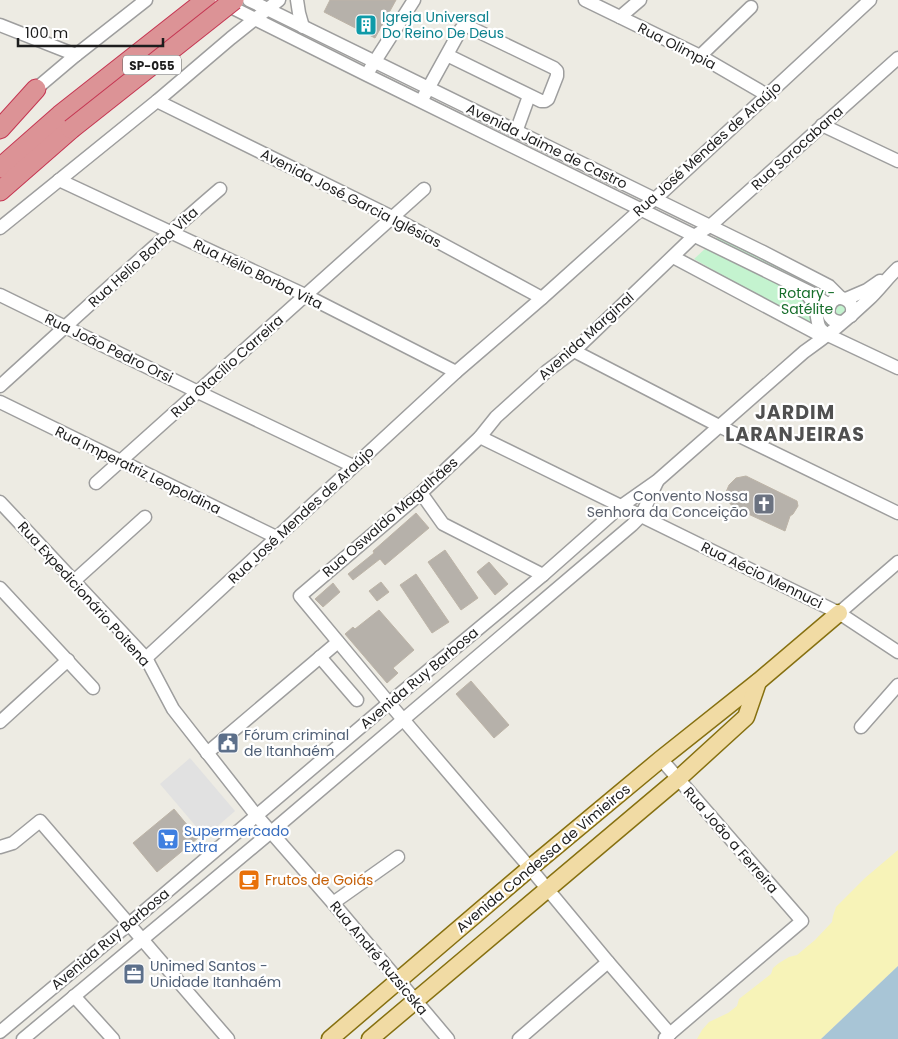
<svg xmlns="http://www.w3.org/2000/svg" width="898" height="1039" font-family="Poppins,sans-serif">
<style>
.sand{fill:#f7f3b8}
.park{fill:#c4f3cf}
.parking{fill:#e1e1e1}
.water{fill:#a8c5d6}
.building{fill:#b6b1aa;stroke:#bdb4a7}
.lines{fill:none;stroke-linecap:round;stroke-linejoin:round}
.minor-casing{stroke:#9e9e9e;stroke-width:15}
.major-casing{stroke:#867010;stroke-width:19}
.highway-casing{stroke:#c53652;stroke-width:21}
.minor{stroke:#fff;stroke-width:12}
.major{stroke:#f1dba4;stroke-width:16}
.highway{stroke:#dc9396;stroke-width:19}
.highway-bridge-casing{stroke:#c53652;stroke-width:21;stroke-linecap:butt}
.highway-bridge{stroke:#dc9396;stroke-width:19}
.labels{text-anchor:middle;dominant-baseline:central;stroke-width:4.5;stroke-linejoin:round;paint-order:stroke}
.shield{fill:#fff;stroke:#616161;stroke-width:1}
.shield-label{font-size:12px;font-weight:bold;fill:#1d1d1d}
.culture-label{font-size:14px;fill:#0d838f;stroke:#fff;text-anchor:start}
.street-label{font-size:14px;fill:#1d1d1d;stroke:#fff}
.park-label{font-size:14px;fill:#176e2b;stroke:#fff}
.worship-label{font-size:14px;fill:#5b616d;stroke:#fff;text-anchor:end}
.service-label{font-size:14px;fill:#4e5e75;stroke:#fff;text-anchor:start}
.shop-label{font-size:14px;fill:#366cbe;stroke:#fff;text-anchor:start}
.food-label{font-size:14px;fill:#c56008;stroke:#fff;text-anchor:start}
.district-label{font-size:19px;font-weight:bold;letter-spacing:1px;fill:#505050;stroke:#fff}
</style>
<rect width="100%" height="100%" fill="#edebe3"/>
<path class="sand" d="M898 850V966L821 1039H697L702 1030 709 1022 728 1013 737 1006 739 999 771 974 773 968 779 963 789 957 797 955 815 940 832 922 833 916 836 907 865 878Z"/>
<path class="park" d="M720 235 826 289 846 305 845 314 829 326 825 327 803 322 694 259Z"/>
<path class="parking" d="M190 758 235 811 205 837 160 784Z"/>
<path class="water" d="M898 966V1039H821Z"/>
<g class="building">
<path d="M330 0H396L375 38 324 12Z"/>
<path d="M746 476 797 501 798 506 793 514 790 516 785 531 733 507 728 501 726 492 729 485 736 478Z"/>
<path d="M416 513 429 528 385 565 380 559 353 580 348 574 374 553 373 551Z"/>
<path d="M445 550 478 598 461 610 428 562Z"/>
<path d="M489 562 508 584 495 595 477 572Z"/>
<path d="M416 574 449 622 432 633 400 585Z"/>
<path d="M381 582 389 592 377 601 369 591Z"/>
<path d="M333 583 340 592 323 607 315 599Z"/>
<path d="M379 610 414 650 393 668 398 673 387 683 345 634 353 627 355 629Z"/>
<path d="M471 681 509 725 494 738 456 694Z"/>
<path d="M174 809 198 838 157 872 133 843Z"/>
</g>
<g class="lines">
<g class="minor-casing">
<g id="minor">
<path d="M217 0 367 75 811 293 829 305"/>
<path d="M249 0 763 252 829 286 841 298"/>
<path d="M297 0 299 13 303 27"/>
<path d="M585 0 700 56 767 95"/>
<path d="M620 17 640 0"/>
<path d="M0 25 76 55"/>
<path d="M700 56 751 7"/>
<path d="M370 69 414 0"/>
<path d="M31 93 76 55 146 0"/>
<path d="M424 96 461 29 464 26H467L554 68 557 71V76L548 99 545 101H541L447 55"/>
<path d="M157 101 392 217 542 298"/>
<path d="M822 125 898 161"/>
<path d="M516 132 529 96"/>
<path d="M59 180 305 295 456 372"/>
<path d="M0 228 157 101 231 38 279 0"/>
<path d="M673 257 816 333"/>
<path d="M804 291C809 296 813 302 815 309 820 323 814 326 828 335L898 368"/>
<path d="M0 295 198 392 353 466"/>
<path d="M846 299 867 290 880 281"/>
<path d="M842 322C817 322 831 288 848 301 853 305 853 310 851 316"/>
<path d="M574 351 719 426 898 513"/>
<path d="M0 386C73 320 145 253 220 189"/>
<path d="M0 402 276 537"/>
<path d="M480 437 839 613 898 652"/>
<path d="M96 483 424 189"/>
<path d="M421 493 443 524 543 575"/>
<path d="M0 502 146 658 173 709 256 815 333 903 448 1039"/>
<path d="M74 581 145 517"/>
<path d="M0 588 93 688"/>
<path d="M839 613 898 562"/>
<path d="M320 657 357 700"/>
<path d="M146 658 456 372 542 298 640 210 655 199 870 0"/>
<path d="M0 722 68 660"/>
<path d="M861 727 898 685"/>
<path d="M207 753 338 642"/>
<path d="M661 759 802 921 665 1038"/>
<path d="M0 847 13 843 40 821 228 1039"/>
<path d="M333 903 398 857"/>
<path d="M74 996 113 1039"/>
<path d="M0 1032 129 924 389 703 543 575 620 507 657 481 804 352C827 336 848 319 868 300 879 290 887 278 898 268"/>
<path d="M670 1034 608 962 530 868 389 703 300 596 421 493 480 437 496 417 547 371 574 351 694 236 710 226 898 58"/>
<path d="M23 1039 271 832 632 525 641 516 657 482"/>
<path d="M519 1039 608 962"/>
</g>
</g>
<g class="major-casing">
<g id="major">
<path d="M330 1039 530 868 661 759 759 681 839 613"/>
<path d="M370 1039 678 779 746 717 758 682"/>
</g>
</g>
<g class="highway-casing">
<g id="highway">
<path d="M0 129 36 89"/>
<path d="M0 168 60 115 206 0"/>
<path d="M0 191 71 129"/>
</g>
</g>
<use href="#minor" class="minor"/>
<use href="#major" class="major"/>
<use href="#highway" class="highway"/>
<g class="highway-bridge-casing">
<path id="highway-bridge" d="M71 129 234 0"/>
</g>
<use href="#highway-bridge" class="highway-bridge"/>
</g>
<defs>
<g id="building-square" transform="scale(1.125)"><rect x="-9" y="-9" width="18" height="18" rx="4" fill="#0f9aa8" stroke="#fff"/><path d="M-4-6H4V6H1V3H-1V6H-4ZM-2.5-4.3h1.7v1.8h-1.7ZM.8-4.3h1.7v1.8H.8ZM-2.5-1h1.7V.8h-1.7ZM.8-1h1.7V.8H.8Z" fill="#fff"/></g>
<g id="church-square" transform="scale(1.125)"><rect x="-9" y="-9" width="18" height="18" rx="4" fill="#6b7280" stroke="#fff"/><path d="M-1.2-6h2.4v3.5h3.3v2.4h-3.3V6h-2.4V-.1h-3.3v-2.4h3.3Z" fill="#fff"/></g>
<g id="civic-square" transform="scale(1.125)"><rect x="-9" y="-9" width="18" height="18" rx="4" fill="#5c6f8a" stroke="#fff"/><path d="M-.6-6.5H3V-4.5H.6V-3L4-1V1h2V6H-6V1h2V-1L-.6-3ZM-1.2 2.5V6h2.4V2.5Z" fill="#fff"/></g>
<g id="supermarket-square" transform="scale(1.125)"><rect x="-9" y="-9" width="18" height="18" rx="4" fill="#3f7fe0" stroke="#fff"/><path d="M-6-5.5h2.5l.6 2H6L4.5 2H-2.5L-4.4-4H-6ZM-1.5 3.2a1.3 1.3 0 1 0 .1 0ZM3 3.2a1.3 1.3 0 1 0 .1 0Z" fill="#fff"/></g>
<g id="cafe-square" transform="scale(1.125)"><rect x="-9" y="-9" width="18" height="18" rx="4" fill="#e8710a" stroke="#fff"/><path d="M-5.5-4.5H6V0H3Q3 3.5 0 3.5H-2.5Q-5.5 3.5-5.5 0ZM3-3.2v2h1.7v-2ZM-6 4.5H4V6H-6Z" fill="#fff"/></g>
<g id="office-square" transform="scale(1.125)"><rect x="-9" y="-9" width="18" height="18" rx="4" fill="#5c6f8a" stroke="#fff"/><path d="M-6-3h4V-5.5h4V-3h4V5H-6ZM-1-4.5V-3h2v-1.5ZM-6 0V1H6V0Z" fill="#fff"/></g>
</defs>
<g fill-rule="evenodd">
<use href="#building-square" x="366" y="25"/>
<use href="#church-square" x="764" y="504"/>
<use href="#civic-square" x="228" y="743"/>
<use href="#supermarket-square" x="168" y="839"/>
<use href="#cafe-square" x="249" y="880"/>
<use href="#office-square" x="134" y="974"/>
</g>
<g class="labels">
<rect class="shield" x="123" y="55.5" width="58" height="19" rx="4"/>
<g class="shield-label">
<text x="152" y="65">SP-055</text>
</g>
<g class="culture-label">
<text x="382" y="17">Igreja Universal<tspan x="382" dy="16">Do Reino De Deus</tspan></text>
</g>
<g class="street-label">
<text transform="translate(677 46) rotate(27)">Rua Olimpia</text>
<text transform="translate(547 146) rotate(26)">Avenida Jaime de Castro</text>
<text transform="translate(797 148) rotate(-42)">Rua Sorocabana</text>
<text transform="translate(707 149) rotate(-42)">Rua José Mendes de Araújo</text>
<text transform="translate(351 198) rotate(27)">Avenida José Garcia Iglésias</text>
<text transform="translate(143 257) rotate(-42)">Rua Helio Borba Vita</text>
<text transform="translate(258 274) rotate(26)">Rua Hélio Borba Vita</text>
<text transform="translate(586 336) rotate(-42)">Avenida Marginal</text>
<text transform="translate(109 348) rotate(26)">Rua João Pedro Orsi</text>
<text transform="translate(227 366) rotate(-42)">Rua Otacílio Carreira</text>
<text transform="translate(138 470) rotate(26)">Rua Imperatriz Leopoldina</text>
<text transform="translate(301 515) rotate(-43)">Rua José Mendes de Araújo</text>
<text transform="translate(390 517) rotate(-41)">Rua Oswaldo Magalhães</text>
<text transform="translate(762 575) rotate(26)">Rua Aécio Mennuci</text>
<text transform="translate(84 594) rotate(48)">Rua Expedicionário Poitena</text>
<text transform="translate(419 678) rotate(-40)">Avenida Ruy Barbosa</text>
<text transform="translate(731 840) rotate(49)">Rua João a Ferreira</text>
<text transform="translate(543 858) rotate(-40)">Avenida Condessa de Vimieiros</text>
<text transform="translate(110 939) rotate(-40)">Avenida Ruy Barbosa</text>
<text transform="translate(379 958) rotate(50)">Rua André Ruzsicska</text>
</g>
<g class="park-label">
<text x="807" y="293">Rotary -<tspan x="807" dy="16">Satélite</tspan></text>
</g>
<g class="worship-label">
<text x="748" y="496">Convento Nossa<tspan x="748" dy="16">Senhora da Conceição</tspan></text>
</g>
<g class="service-label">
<text x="244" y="735">Fórum criminal<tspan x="244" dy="16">de Itanhaém</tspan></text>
<text x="150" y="966">Unimed Santos -<tspan x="150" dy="16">Unidade Itanhaém</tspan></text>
</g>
<g class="shop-label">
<text x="184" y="831">Supermercado<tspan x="184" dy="16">Extra</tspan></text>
</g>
<g class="food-label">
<text x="265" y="880">Frutos de Goiás</text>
</g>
<g class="district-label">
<text x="795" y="412">JARDIM<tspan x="795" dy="22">LARANJEIRAS</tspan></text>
</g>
</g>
<path d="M18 38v8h145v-8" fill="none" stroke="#1d1d1d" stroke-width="2.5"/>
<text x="25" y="38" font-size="15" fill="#1d1d1d" stroke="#ffffff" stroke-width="4" paint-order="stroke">100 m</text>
</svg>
